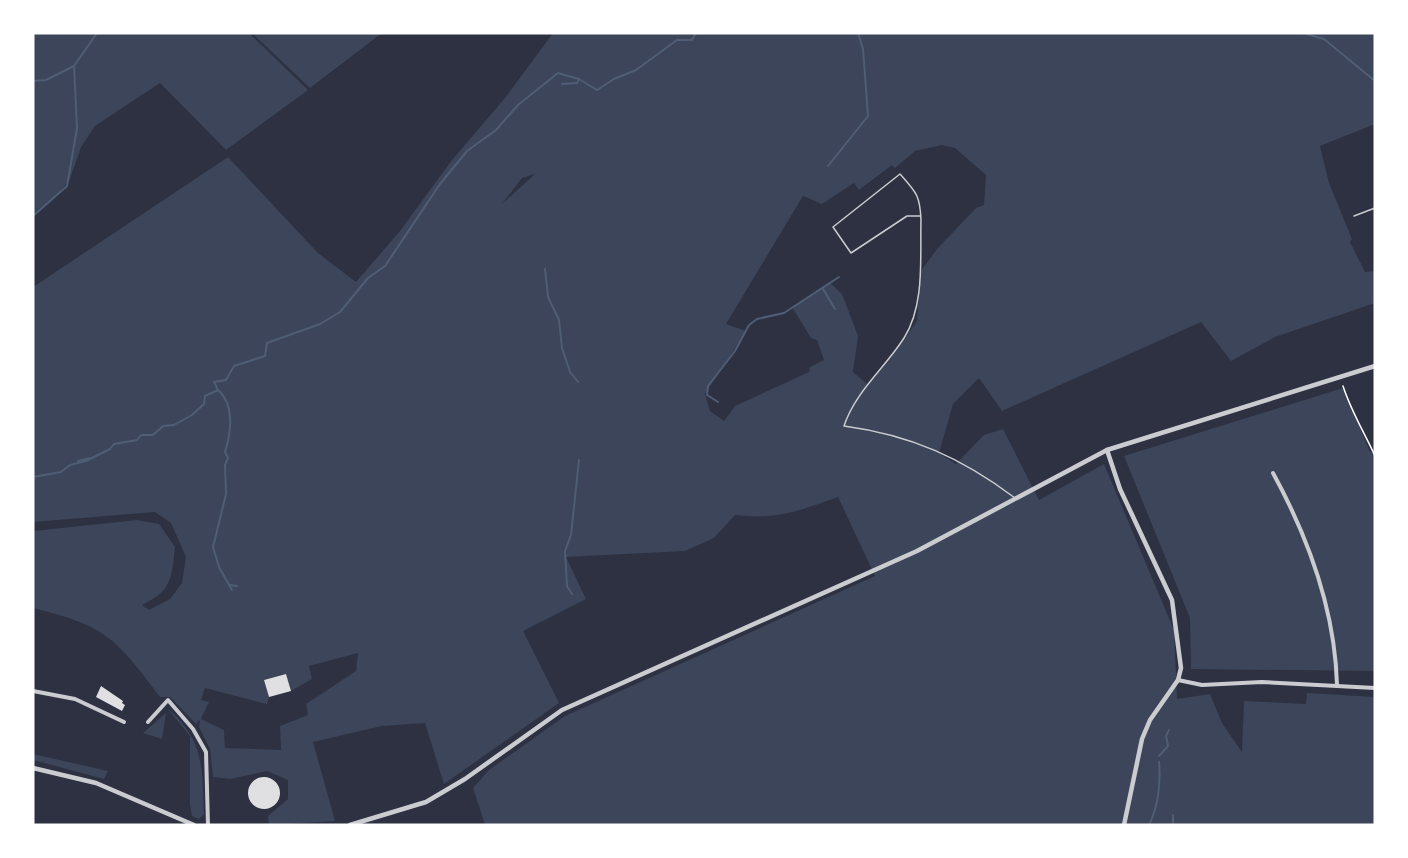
<svg xmlns="http://www.w3.org/2000/svg" width="1408" height="858" font-family="Lato,sans-serif">
<style>
.green{fill:#3c4559;fill-rule:evenodd}
.lines{fill:none;stroke-linecap:round;stroke-linejoin:round}
.stream{stroke:#4f5d75;stroke-width:2}
.building{fill:#e0e0e3}
.path{stroke:#fff;stroke-width:1.5}
.service{stroke:#caccd0;stroke-width:1.5}
.minor{stroke:#caccd0;stroke-width:4}
.tertiary{stroke:#caccd0;stroke-width:4.5}
</style>
<rect width="100%" height="100%" fill="#2d3142"/>
<g class="green">
<path d="M33 33H249L308 90 226 150 160 83 95 126 81 147 70 179 57 195 33 214Z"/>
<path d="M252 33H382L310 88Z"/>
<path d="M553 33H1375V124L1320 146 1329 183 1352 239 1350 242 1365 272 1375 271V303L1275 337 1231 361 1201 322 1002 411 979 378 953 404 939 453 956 464 984 435 1003 429 1039 500 1104 464 1174 630 1177 699 1210 694 1222 723 1242 752 1244 701 1306 704 1307 693 1375 697V825H485L473 788 489 770 565 716 875 576 838 497C798 511 778 520 735 515L714 538 685 551 566 557 586 599 523 631 559 703 444 784 425 723 382 726 313 742 335 821 269 825 268 816 288 799V780L267 771 230 779 213 777 210 749 199 727 200 719 196 724 170 697H160C116 638 106 626 33 608V531L137 520 159 524 175 547C172 577 172 591 142 605L149 610 170 599 182 583 186 557 171 523 155 512 33 522V287L228 157 318 253 356 282 400 231 452 160 505 98ZM942 145 955 148 986 175 984 205 976 208 937 249 921 271 917 321 889 361 867 384 853 372 858 336 842 294 829 282 792 307 811 338 817 340 824 360 810 367 809 372 735 406 724 421 710 411 705 394 746 331 726 324 803 196 822 204 854 183 859 190 892 165 895 168 915 151ZM535 174 502 204 522 178ZM358 653 356 671 306 704 308 715 280 726 281 750 225 748 224 730 201 719 209 702 201 700 205 688 267 704 269 697 264 680 286 674 291 691 312 679 309 666Z"/>
<path d="M1343 388 1370 452 1375 451V671L1191 669 1190 618 1124 456Z"/>
<path d="M167 708C205 741 202 767 204 814L199 819 192 816 190 804V736Z"/>
<path d="M166 713 162 739 143 733Z"/>
<path d="M33 754 108 771 104 779 33 760Z"/>
</g>
<g class="lines">
<g class="stream">
<path d="M1303 33 1324 39 1375 81"/>
<path d="M33 81 46 80 74 66"/>
<path d="M562 84 577 83 579 79"/>
<path d="M828 166 868 116 863 49 858 33"/>
<path d="M33 216 67 186 77 128 74 66 97 33"/>
<path d="M545 269 548 297 559 320 562 348 570 372 578 382"/>
<path d="M823 289 835 309"/>
<path d="M218 390C235 405 231 433 225 452L228 458 225 465 226 494 213 547 219 567 232 590"/>
<path d="M718 402 707 395 708 386 735 351 749 325 757 319 784 313 839 277"/>
<path d="M78 461 90 458"/>
<path d="M33 477 61 472 70 465 86 461 110 449 114 444 137 440 141 435H153L163 426 174 425 192 415 204 404 205 396 218 390 214 382 226 380 234 366 265 356 267 343 320 324 340 312 368 278 385 266 440 184 467 151 496 130 518 105 558 73 579 79 597 90 614 79 636 70 677 40H692L696 33"/>
<path d="M229 585 237 586"/>
<path d="M572 594 567 586 565 551 571 535 579 460"/>
<path d="M1159 756 1168 746 1166 736 1169 730"/>
<path d="M1149 825C1158 807 1161 783 1159 762"/>
<path d="M1173 825V815"/>
</g>
</g>
<g class="building">
<path d="M286 674 291 691 269 697 264 680Z"/>
<path d="M101 686 123 701 122 703 125 705 122 711 96 697Z"/>
<circle cx="264" cy="793" r="16"/>
</g>
<g class="lines">
<path class="path" d="M1343 386C1351 411 1364 432 1375 456"/>
<g class="service">
<path d="M921 216H907L851 253 833 227 900 174C916 192 920 195 921 220 920 258 925 305 904 338 885 368 855 392 844 426 911 435 962 458 1015 498"/>
<path d="M1354 216 1375 208"/>
</g>
<g class="minor">
<path d="M1273 473C1309 539 1335 610 1337 685"/>
<path d="M1178 680 1202 685 1262 682 1375 688"/>
<path d="M33 691 75 699 124 722"/>
<path d="M148 722 168 700 193 729 206 752 208 825"/>
</g>
<g class="tertiary">
<path d="M1107 450 1120 489 1172 600 1181 668 1178 680 1150 720 1142 739 1124 825"/>
<path d="M33 768 96 783 194 825"/>
<path d="M350 825 426 802 465 779 562 710 917 551 1107 450 1375 366"/>
</g>
</g>
<rect width="1408" height="858" fill="none" stroke="#ffffff" stroke-width="69"/>
</svg>
